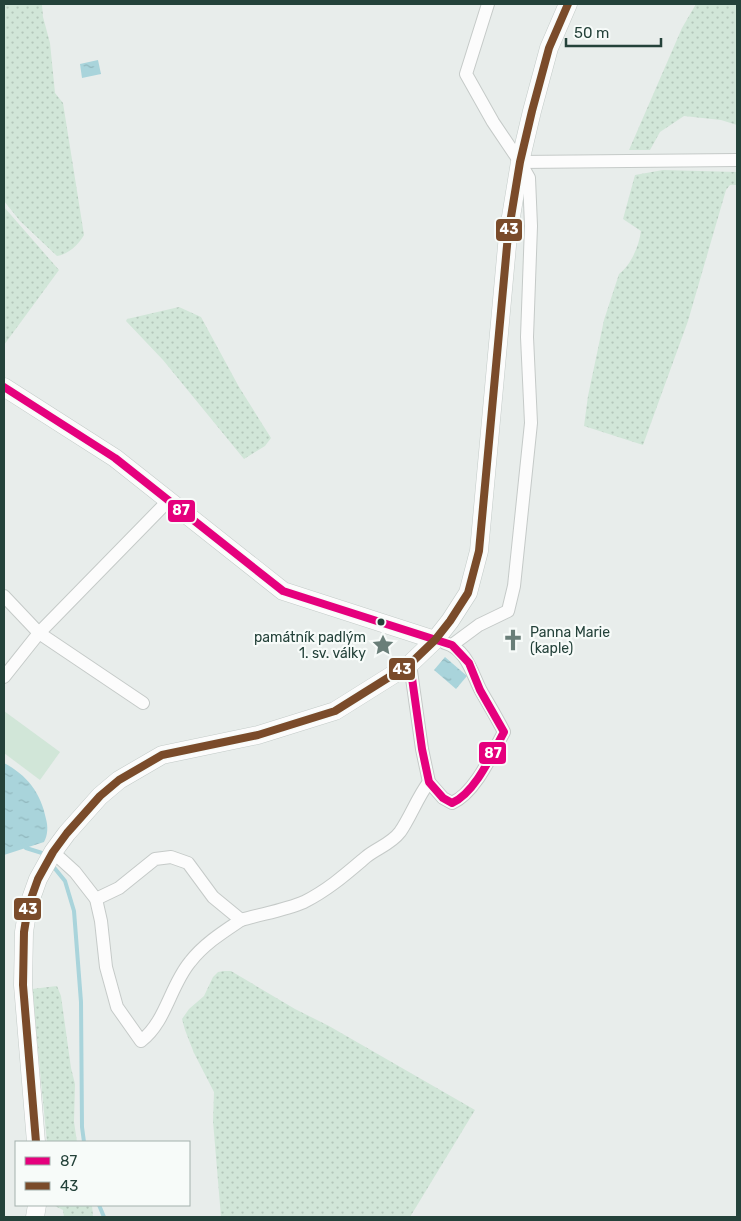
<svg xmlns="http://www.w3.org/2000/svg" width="741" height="1221" font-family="Rubik,sans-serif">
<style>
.grass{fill:url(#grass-dots)}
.pitch{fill:#d1e6d8}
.water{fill:url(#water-ripples)}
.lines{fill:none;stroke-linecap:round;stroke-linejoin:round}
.stream{stroke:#a9d4db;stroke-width:4}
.street-casing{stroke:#c5cac8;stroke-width:14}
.secondary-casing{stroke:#c3cbc8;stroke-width:19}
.street{stroke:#fcfcfc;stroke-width:12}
.secondary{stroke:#fcfcfc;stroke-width:18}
.bus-1-casing{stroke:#f7fbf9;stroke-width:11}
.bus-2-casing{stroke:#f7fbf9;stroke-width:11}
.bus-1{stroke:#e5007d;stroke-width:8}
.bus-2{stroke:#7a4b2a;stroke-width:8}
.bus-dot{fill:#24423a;stroke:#f7fbf9;stroke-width:2}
.labels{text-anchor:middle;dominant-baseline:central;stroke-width:4.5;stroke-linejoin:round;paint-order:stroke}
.poi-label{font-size:14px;fill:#24423a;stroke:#f7fbf9;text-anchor:start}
.line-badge{stroke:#f7fbf9;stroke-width:2}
.badge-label{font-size:14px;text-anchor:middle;font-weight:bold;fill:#fff}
</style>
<defs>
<pattern id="grass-dots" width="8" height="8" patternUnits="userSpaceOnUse" patternTransform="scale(1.25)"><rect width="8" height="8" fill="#d1e6d8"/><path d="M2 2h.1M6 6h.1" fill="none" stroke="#b3c6ba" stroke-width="1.8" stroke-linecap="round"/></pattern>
<pattern id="water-ripples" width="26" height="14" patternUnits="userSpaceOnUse" patternTransform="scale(1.25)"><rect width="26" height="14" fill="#a9d4db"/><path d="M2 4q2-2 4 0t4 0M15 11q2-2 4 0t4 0" fill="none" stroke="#91b7bd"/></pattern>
</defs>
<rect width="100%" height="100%" fill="#e8edeb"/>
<g class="grass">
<path d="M4 4H42V5L43 17 50 43 55 93 63 103 84 235C78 245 69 254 57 256L20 221 4 201Z"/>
<path d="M696 4H737V125L721 120 684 116 660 132 650 150H629L682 28Z"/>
<path d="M663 170 737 172V185H730L726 190 688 321 643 445 584 426 588 396 604 320 619 274C631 265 639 246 641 231L623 219 635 175Z"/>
<path d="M4 207 59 270 4 345Z"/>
<path d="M179 307 201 317 239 387 271 438 265 446 244 459 163 360 126 321 127 319Z"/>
<path d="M224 971H231L236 974 295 1009 329 1026 475 1110 410 1217H221L213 1121 214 1092 194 1053 185 1030 182 1019 189 1009 204 996 213 977 218 972Z"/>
<path d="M57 986 61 996 71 1068 75 1084 74 1122 77 1142H47L32 989Z"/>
<path d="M53 1205H92L93 1217H64L63 1210Z"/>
</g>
<path class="pitch" d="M4 711 60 752 40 780 4 753Z"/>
<g class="water">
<path d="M98 60 101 74 82 78 80 64Z"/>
<path d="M445 657 467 676 456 689 434 670Z"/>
<path d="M4 763C27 775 41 793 46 819 48 826 48 835 44 842L4 855Z"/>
</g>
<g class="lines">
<g class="stream">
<path d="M23 844 26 848 42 853 44 856"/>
<path d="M52 865 65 881 74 911 81 1002 82 1127 84 1142"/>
<path d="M99 1205 104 1217"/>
</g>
<g class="street-casing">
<g id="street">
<path d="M520 162 737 160"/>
<path d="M4 596 39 633 143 703"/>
<path d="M452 645 479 625 508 611 514 586 531 423 527 337 531 226 529 178 520 162 493 122 466 74 488 4"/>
<path d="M410 664 422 749 429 782 443 798 452 803C475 793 492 754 504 732 497 718 489 705 481 691 472 674 467 649 445 643"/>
<path d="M4 677 39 633 168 501"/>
<path d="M53 852 75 872 96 899 101 921 106 967 117 1007 141 1041C166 1022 170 986 190 962 204 944 223 932 241 920"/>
<path d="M96 899 119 888 155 859 171 857 188 863 213 897 241 920C261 914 286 910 304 902 328 890 346 874 366 857 377 848 391 844 400 832 411 816 417 798 429 782"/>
</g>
</g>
<g class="secondary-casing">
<g id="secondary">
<path d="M4 387 115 458 283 591 435 640"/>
<path d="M36 1142 23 985 24 932 28 907 38 879 53 852 67 833 100 796 119 780 162 755 258 735 335 711 410 664 435 640 450 621 468 593 479 551 508 235 520 162 532 111 549 48 568 4"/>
<path d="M35 1217 37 1205"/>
</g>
</g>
<use href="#street" class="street"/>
<use href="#secondary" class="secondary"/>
<g class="bus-1-casing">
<path id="bus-1" d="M4 387 115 458 283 591 452 645 469 663 480 690 504 732C492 754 475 793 452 803L443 798 429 782 422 749 410 664"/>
</g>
<g class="bus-2-casing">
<path id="bus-2" d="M36 1142 23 985 24 932 28 907 38 879 53 852 67 833 100 796 119 780 162 755 258 735 335 711 410 664 435 640 450 621 468 593 479 551 508 235 520 162 532 111 549 48 568 4"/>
</g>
<use href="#bus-1" class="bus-1"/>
<use href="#bus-2" class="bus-2"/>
</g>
<defs>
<g id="church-bare" transform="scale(1.725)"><path d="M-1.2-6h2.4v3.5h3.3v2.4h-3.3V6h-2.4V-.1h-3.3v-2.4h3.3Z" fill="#697e78" stroke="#f7fbf9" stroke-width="2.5" paint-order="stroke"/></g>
<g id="sight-bare" transform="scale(1.725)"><path d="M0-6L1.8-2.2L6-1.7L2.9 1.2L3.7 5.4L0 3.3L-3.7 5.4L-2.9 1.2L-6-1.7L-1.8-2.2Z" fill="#697e78" stroke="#f7fbf9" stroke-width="2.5" paint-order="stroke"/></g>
</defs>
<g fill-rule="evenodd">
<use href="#church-bare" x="513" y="640"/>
<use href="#sight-bare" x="383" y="645"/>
</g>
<circle class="bus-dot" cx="381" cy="622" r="4.5"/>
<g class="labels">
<g class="poi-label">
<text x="530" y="632">Panna Marie<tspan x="530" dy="16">(kaple)</tspan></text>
<text x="366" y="637" text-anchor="end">památník padlým<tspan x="366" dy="16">1. sv. války</tspan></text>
</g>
</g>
<g class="line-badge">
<rect x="495" y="218" width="28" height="24" rx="5" fill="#7a4b2a"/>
<rect x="167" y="499" width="29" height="24" rx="5" fill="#e5007d"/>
<rect x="388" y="657" width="28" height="24" rx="5" fill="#7a4b2a"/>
<rect x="478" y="741" width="29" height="24" rx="5" fill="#e5007d"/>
<rect x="13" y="897" width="29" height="24" rx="5" fill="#7a4b2a"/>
</g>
<g class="badge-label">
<text x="509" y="234">43</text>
<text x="181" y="515">87</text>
<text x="402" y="674">43</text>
<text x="493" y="758">87</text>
<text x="28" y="914">43</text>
</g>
<rect width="741" height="1221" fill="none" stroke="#24423a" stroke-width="10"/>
<rect x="15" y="1141" width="175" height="65" fill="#f7fbf9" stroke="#a3b1ad"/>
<rect x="25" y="1157" width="25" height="8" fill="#e5007d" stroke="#a3b1ad"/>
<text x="60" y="1166" font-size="15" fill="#24423a">87</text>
<rect x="25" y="1182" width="25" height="8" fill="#7a4b2a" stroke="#a3b1ad"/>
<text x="60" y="1191" font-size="15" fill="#24423a">43</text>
<path d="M566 38v8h95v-8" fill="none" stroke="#24423a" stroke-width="2.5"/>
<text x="574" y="38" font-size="15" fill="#24423a" stroke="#f7fbf9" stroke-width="4" paint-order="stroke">50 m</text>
</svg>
